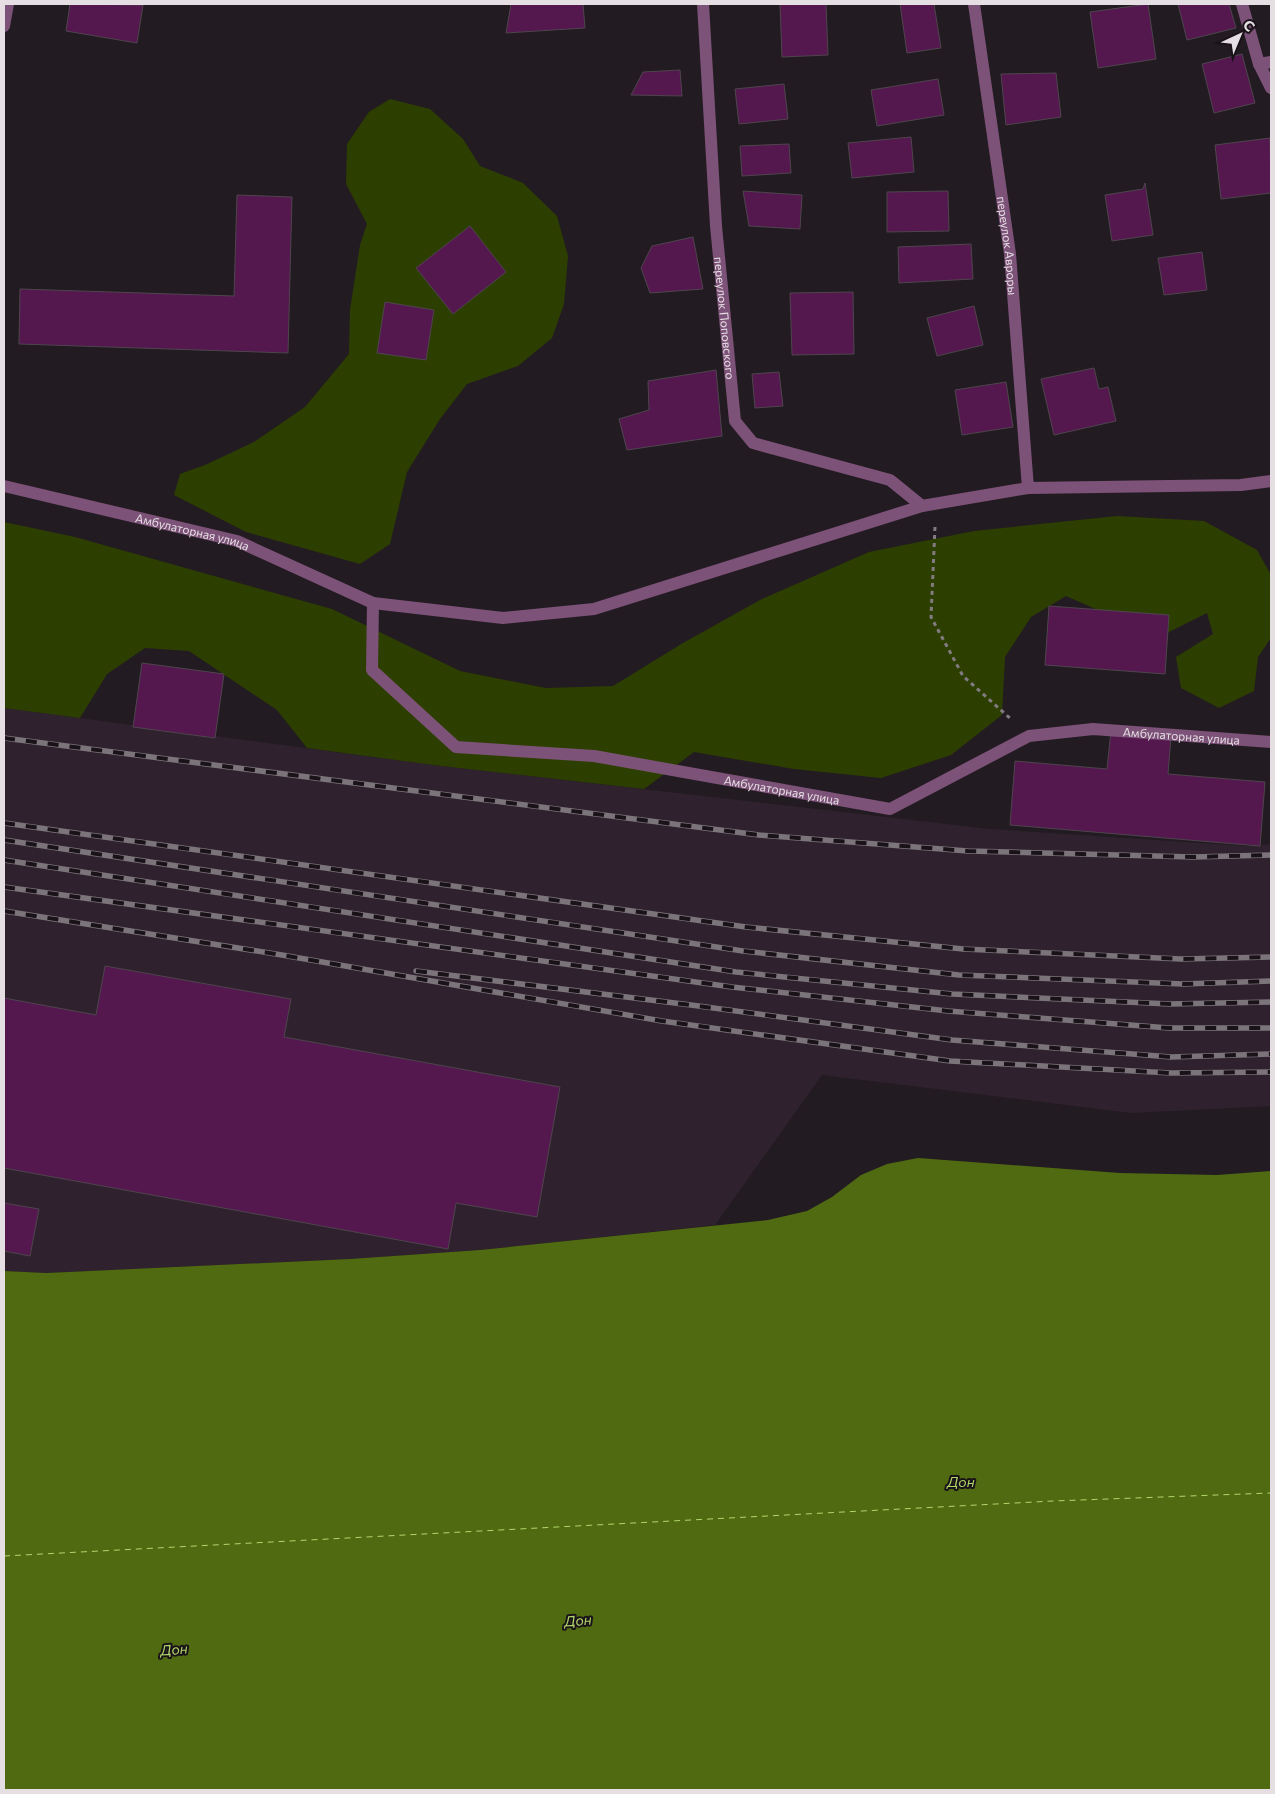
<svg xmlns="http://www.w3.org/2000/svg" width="1275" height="1794" font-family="Commissioner,sans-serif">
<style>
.built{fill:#2f222e}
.green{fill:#2d3f00}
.water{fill:#506a12}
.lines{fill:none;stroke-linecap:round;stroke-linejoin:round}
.ferry{stroke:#b0d76a;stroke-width:1;stroke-dasharray:6 5;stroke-linecap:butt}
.building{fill:#54184f;stroke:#4e454d}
.path{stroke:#827b81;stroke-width:3;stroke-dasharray:4 4;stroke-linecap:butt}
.street{stroke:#7d5278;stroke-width:12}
.rail-casing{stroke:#7b747a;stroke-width:5.5}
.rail{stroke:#1a1219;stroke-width:4;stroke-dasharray:11;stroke-linecap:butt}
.labels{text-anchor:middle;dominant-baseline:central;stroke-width:4;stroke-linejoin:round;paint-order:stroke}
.street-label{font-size:12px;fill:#e5dfe4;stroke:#1a1219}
.water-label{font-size:14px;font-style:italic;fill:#b0d76a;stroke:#1a1219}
</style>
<rect width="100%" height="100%" fill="#231b22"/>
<path class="built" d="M4 708 433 765 990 829 1246 846 1271 844V1106L1131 1113 822 1075 715 1225 480 1250 350 1259 46 1273 4 1271Z"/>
<g class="green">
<path d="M390 99 430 109 463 139 480 166 523 183 557 216 568 256 564 304 552 338 518 366 467 384 440 419 407 472 390 544 360 564 246 532 174 495 180 474 205 465 254 442 305 407 349 354 350 310 360 245 367 224 346 184 347 144 369 112Z"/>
<path d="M1117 516 1204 521 1257 550 1271 575V638L1258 657 1254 691 1219 708 1181 688 1176 657 1213 634 1207 613 1165 634 1116 618 1066 596 1031 617 1005 657 1002 715 951 755 881 778 794 769 694 752 644 789 433 765 307 748 277 710 189 651 145 648 107 674 80 718 4 708V522L75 537 332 609 460 671 546 688 613 686 683 643 760 600 869 552 974 531Z"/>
</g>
<path class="water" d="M918 1158 1120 1173 1217 1175 1271 1171V1790H4V1271L46 1273 350 1259 480 1250 768 1220 807 1211 832 1197 861 1175 887 1164Z"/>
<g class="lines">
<path class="ferry" d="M4 1556 1053 1501 1271 1493"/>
</g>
<g class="building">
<path d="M70 4 143 5 137 43 66 31Z"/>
<path d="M511 4H583L585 28 506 33Z"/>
<path d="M780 4H826L828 55 782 57Z"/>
<path d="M900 4H934L941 48 907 53Z"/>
<path d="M1148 4 1156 59 1098 68 1090 12Z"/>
<path d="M1178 4H1229L1236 28 1187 40Z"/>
<path d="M1242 54 1255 103 1214 113 1202 64Z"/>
<path d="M680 70 682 96 631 95 643 72Z"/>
<path d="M1056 73 1061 117 1006 125 1001 74Z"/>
<path d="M938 79 944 115 877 126 871 90Z"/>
<path d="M784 84 788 119 739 124 735 89Z"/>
<path d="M911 137 914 172 852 178 848 143Z"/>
<path d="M1270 138 1271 193 1221 199 1215 145Z"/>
<path d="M789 144 791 173 742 176 740 146Z"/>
<path d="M1145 183 1153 235 1112 241 1105 195 1143 189Z"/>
<path d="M743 191 802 195 800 229 749 226Z"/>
<path d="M948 191 949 231 887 232V192Z"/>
<path d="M237 195 292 197 288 353 19 344 20 289 234 296Z"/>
<path d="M470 226 506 272 453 314 416 268Z"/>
<path d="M693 237 703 289 650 293 641 268 652 246Z"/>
<path d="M971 244 973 279 899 283 898 247Z"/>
<path d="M1202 252 1207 290 1164 295 1158 258Z"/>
<path d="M853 292 854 354 792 355 790 293Z"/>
<path d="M385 302 434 310 426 360 377 353Z"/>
<path d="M974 306 983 345 937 356 927 318Z"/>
<path d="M1094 368 1099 389 1108 387 1116 421 1054 435 1041 379Z"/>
<path d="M716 370 722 436 627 450 619 419 649 410 648 381Z"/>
<path d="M779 372 783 406 755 408 752 374Z"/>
<path d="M1006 382 1013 427 962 435 955 390Z"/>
<path d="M1049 606 1169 615 1165 674 1045 665Z"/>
<path d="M142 663 224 674 215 738 133 727Z"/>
<path d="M1111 731 1171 737 1168 774 1265 782 1260 846 1010 825 1015 761 1107 769Z"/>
<path d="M105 966 291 999 284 1037 560 1087 537 1217 456 1203 448 1249 4 1168V998L96 1015Z"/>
<path d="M4 1203 39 1209 30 1256 4 1251Z"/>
</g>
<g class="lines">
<path class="path" d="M935 527 931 617 963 676 1012 720"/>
<g class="street">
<path id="s1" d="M703 4 716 226 735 421 753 443 890 480 922 506"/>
<path id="s2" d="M974 4 1010 254 1028 488"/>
<path d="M1242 4 1259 64 1271 88"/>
<path d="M4 26 8 4"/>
<path d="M1259 64 1271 62"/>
<path id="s3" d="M4 486 237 541 373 603 503 618 594 609 922 506 1028 488 1241 485 1271 481"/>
<path id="s4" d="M373 603 372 670 456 747 594 756 890 809 1029 736 1093 729 1271 742"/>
</g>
<g class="rail-casing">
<g id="rail">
<path d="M4 738 759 835 968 851 1193 857 1271 855"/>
<path d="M4 823 746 927 963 949 1181 959 1271 957"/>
<path d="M4 840 743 951 959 975 1183 984 1271 981"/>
<path d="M4 860 736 972 952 994 1170 1004 1271 1002"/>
<path d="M4 887 732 987 948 1011 1169 1028H1271"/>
<path d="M4 911 282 955 662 1021 950 1061 1171 1073 1271 1072"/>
<path d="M416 971 691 1005 952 1040 1171 1057 1271 1054"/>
</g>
</g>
<use href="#rail" class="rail"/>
</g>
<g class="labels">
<g class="street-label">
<text stroke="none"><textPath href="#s2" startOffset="244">переулок Авроры</textPath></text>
<text stroke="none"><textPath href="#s1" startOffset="315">переулок Поповского</textPath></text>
<text stroke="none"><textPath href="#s3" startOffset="194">Амбулаторная улица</textPath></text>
<text stroke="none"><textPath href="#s4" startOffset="930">Амбулаторная улица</textPath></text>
<text stroke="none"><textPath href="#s4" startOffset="510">Амбулаторная улица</textPath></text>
</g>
<g class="water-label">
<text x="961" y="1481">Дон</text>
<text transform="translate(578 1620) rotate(-4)">Дон</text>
<text transform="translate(174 1649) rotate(-4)">Дон</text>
</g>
</g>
<rect width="1275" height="1794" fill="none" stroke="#e5dfe4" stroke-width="10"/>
<g transform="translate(1240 35) rotate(44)" stroke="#1a1219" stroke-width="4" paint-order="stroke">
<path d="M0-4L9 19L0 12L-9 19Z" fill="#e5dfe4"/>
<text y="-8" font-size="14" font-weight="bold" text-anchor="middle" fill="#e5dfe4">С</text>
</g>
</svg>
